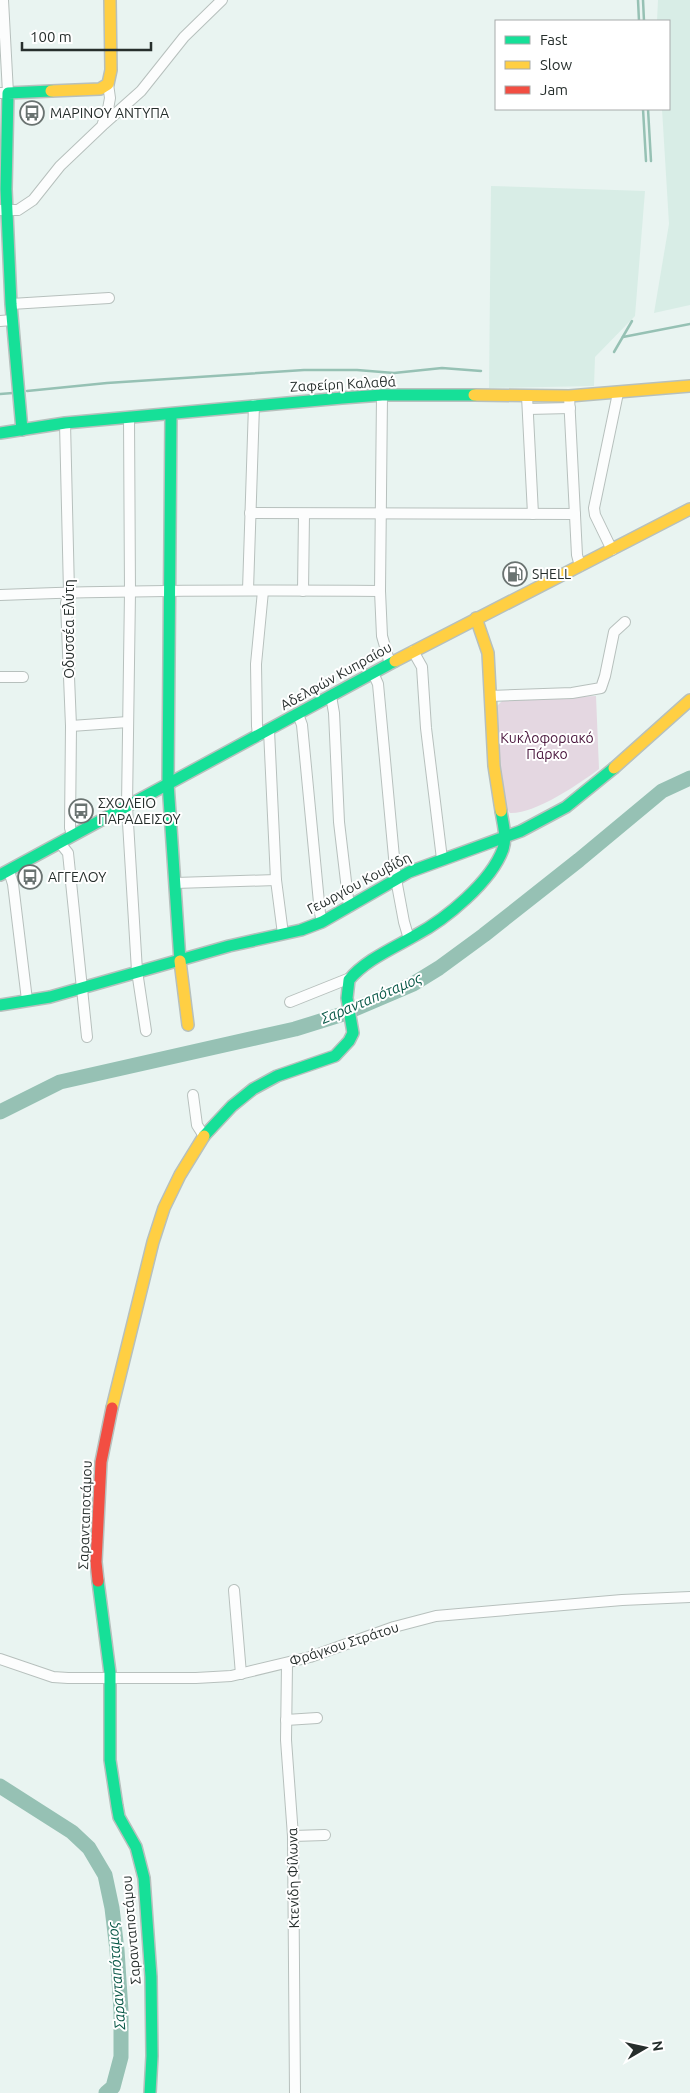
<svg xmlns="http://www.w3.org/2000/svg" width="690" height="2093" font-family="Ubuntu,sans-serif">
<style>
.built{fill:#d8ede6}
.green{fill:#e4d7e1}
.lines{fill:none;stroke-linecap:round;stroke-linejoin:round}
.stream{stroke:#96c1b4;stroke-width:2.5}
.river{stroke:#96c1b4;stroke-width:15}
.street-casing{stroke:#b7c0bd;stroke-width:12}
.fast-casing{stroke:#b7c0bd;stroke-width:14}
.slow-casing{stroke:#b7c0bd;stroke-width:14}
.jam-casing{stroke:#b7c0bd;stroke-width:14}
.street{stroke:#fcfdfd;stroke-width:10}
.fast{stroke:#16e098;stroke-width:11}
.slow{stroke:#ffcf43;stroke-width:11}
.jam{stroke:#f24e42;stroke-width:11}
.labels{text-anchor:middle;dominant-baseline:central;stroke-width:4;stroke-linejoin:round;paint-order:stroke}
.poi-label{font-size:14px;fill:#262e2c;stroke:#fff;text-anchor:start}
.street-label{font-size:14px;fill:#262e2c;stroke:#fff}
.park-label{font-size:14px;fill:#49153c;stroke:#fff}
.water-label{font-size:15px;font-style:italic;fill:#075746;stroke:#fff}
</style>
<rect width="100%" height="100%" fill="#e9f4f1"/>
<g class="built">
<path d="M658 0H690V305L654 313 669 224 662 109H669V21H657Z"/>
<path d="M491 186 645 191 635 316 595 357 594 386 489 388Z"/>
</g>
<path class="green" d="M596 696 599 769C579 784 535 814 510 813L503 804 495 708 503 700Z"/>
<g class="lines">
<g class="stream">
<path d="M638 0 639 21"/>
<path d="M643 0 644 21"/>
<path d="M643 109 646 161"/>
<path d="M648 109 651 161"/>
<path d="M623 337 690 324"/>
<path d="M614 352 632 321"/>
<path d="M27 391 107 383 304 370H357L394 373 442 368 481 371"/>
<path d="M0 394 13 393"/>
</g>
<g class="river">
<path d="M0 1112 60 1082 295 1029 343 1014 413 984 439 968 484 935 579 860 662 791 690 778"/>
<path d="M0 1786 72 1832 89 1848 105 1875 112 1908 117 1950 121 2011V2057L113 2087 106 2093"/>
</g>
<g class="street-casing">
<g id="street">
<path d="M0 93H8L3 0"/>
<path d="M104 124 141 91 184 37 222 0"/>
<path d="M0 210H18L33 200 60 166 102 126 108 109 110 98 108 84"/>
<path d="M11 304 109 298"/>
<path d="M0 321 12 320"/>
<path d="M382 395 380 591 382 636 390 664"/>
<path d="M527 396 533 514"/>
<path d="M569 396 577 555 580 566"/>
<path d="M528 409 570 408"/>
<path d="M129 418 130 592 127 806 137 971 146 1031"/>
<path d="M65 423 69 592 66 603 71 726 70 828 72 835"/>
<path d="M250 513 575 514"/>
<path d="M612 550 595 515 594 508 618 393"/>
<path d="M248 590 254 405"/>
<path d="M303 591 304 514"/>
<path d="M0 595C126 590 253 590 380 591"/>
<path d="M413 651 422 667 426 728 442 859"/>
<path d="M373 673 378 684 396 879 404 922 409 939"/>
<path d="M0 677H23"/>
<path d="M331 696 334 713 339 822 349 907"/>
<path d="M490 696 572 693 601 688 605 676 614 632 625 622"/>
<path d="M298 714 302 725 320 913 322 922"/>
<path d="M71 726 128 722"/>
<path d="M269 730 276 880 283 934"/>
<path d="M258 736 257 726 256 664 263 591"/>
<path d="M60 843 68 853 87 1037"/>
<path d="M9 871 13 884 27 1000"/>
<path d="M175 883 276 880"/>
<path d="M290 1002 350 978"/>
<path d="M193 1095 197 1125 204 1136"/>
<path d="M234 1590 241 1674"/>
<path d="M0 1659 53 1677 68 1678H196L231 1676 310 1657 394 1627 436 1616 622 1600 690 1597"/>
<path d="M287 1664 286 1740 293 1836 295 2093"/>
<path d="M286 1720 317 1718"/>
<path d="M293 1836 325 1835"/>
</g>
</g>
<g class="fast-casing">
<g id="fast">
<path d="M171 414 168 783 180 961"/>
<path d="M22 430 11 304 6 189 8 93 51 91"/>
<path d="M0 433 65 423 342 398 382 395H474"/>
<path d="M0 875 395 661"/>
<path d="M0 1005 50 997 229 946 301 930 322 922 409 872 521 831 566 807 614 768"/>
<path d="M204 1136 232 1106 253 1089 277 1076 335 1056 349 1041 353 1033 347 998 349 980C365 960 394 948 416 935 446 919 491 882 503 849 507 837 503 824 501 811"/>
<path d="M98 1581 110 1673V1760L117 1806 119 1817 136 1847 144 1878 151 1977 152 2056 150 2093"/>
</g>
</g>
<g class="slow-casing">
<g id="slow">
<path d="M51 91 100 89 108 84 111 70 110 0"/>
<path d="M474 395 569 396 690 386"/>
<path d="M476 618 488 653 494 766 501 811"/>
<path d="M395 661 690 509"/>
<path d="M614 768 690 700"/>
<path d="M180 961 188 1025"/>
<path d="M112 1408 153 1242 164 1208 180 1175 204 1136"/>
</g>
</g>
<g class="jam-casing">
<path id="jam" d="M98 1581 96 1562 101 1462 112 1408"/>
</g>
<use href="#street" class="street"/>
<use href="#fast" class="fast"/>
<use href="#slow" class="slow"/>
<use href="#jam" class="jam"/>
</g>
<defs>
<g id="bus-ring" transform="scale(1.25)"><circle r="9.5" fill="#fff" stroke="#6a7371" stroke-width="1.5"/><path d="M-5-6H5V4H4V6H2V4H-2V6H-4V4H-5ZM-3.5-4V0h7V-4ZM-3.5 1.2v1.5H-2V1.2ZM2 1.2v1.5H3.5V1.2Z" fill="#6a7371"/></g>
<g id="fuel-ring" transform="scale(1.25)"><circle r="9.5" fill="#fff" stroke="#6a7371" stroke-width="1.5"/><path d="M-5.5-6h7V0h2V4h1.3V-2.5L3-4.5l.8-.8L6-3V5H2.5V1h-1V6h-7ZM-4.2-4.7v3.2H.2V-4.7Z" fill="#6a7371"/></g>
</defs>
<g fill-rule="evenodd">
<use href="#bus-ring" x="32" y="113"/>
<use href="#fuel-ring" x="515" y="574"/>
<use href="#bus-ring" x="81" y="811"/>
<use href="#bus-ring" x="30" y="877"/>
</g>
<g class="labels">
<g class="poi-label">
<text x="50" y="113">ΜΑΡΙΝΟΥ ΑΝΤΥΠΑ</text>
<text x="532" y="574">SHELL</text>
<text x="98" y="803">ΣΧΟΛΕΙΟ<tspan x="98" dy="16">ΠΑΡΑΔΕΙΣΟΥ</tspan></text>
<text x="48" y="877">ΑΓΓΕΛΟΥ</text>
</g>
<g class="street-label">
<text transform="translate(343 384) rotate(-3)">Ζαφείρη Καλαθά</text>
<text transform="translate(69 629) rotate(-90)">Οδυσσέα Ελύτη</text>
<text transform="translate(336 676) rotate(-29)">Αδελφών Κυπραίου</text>
<text transform="translate(359 883) rotate(-28)">Γεωργίου Κουβίδη</text>
<text transform="translate(85 1515) rotate(-88)">Σαρανταποτάμου</text>
<text transform="translate(344 1644) rotate(-18)">Φράγκου Στράτου</text>
<text transform="translate(293 1878) rotate(-91)">Κτενίδη Φίλωνα</text>
<text transform="translate(131 1930) rotate(-95)">Σαρανταποτάμου</text>
</g>
<g class="park-label">
<text x="547" y="738">Κυκλοφοριακό<tspan x="547" dy="16">Πάρκο</tspan></text>
</g>
<g class="water-label">
<text transform="translate(371 998) rotate(-23)">Σαρανταπόταμος</text>
<text transform="translate(116 1976) rotate(-94)">Σαρανταπόταμος</text>
</g>
</g>
<rect x="495" y="20" width="175" height="90" fill="#ffffff" stroke="#a8abab"/>
<rect x="505" y="36" width="25" height="8" fill="#16e098" stroke="#a8abab"/>
<text x="540" y="45" font-size="15" fill="#262e2c">Fast</text>
<rect x="505" y="61" width="25" height="8" fill="#ffcf43" stroke="#a8abab"/>
<text x="540" y="70" font-size="15" fill="#262e2c">Slow</text>
<rect x="505" y="86" width="25" height="8" fill="#f24e42" stroke="#a8abab"/>
<text x="540" y="95" font-size="15" fill="#262e2c">Jam</text>
<g transform="translate(645 2048) rotate(81)" stroke="#ffffff" stroke-width="4" paint-order="stroke">
<path d="M0-4L9 19L0 12L-9 19Z" fill="#262e2c"/>
<text y="-8" font-size="14" font-weight="bold" text-anchor="middle" fill="#262e2c">N</text>
</g>
<path d="M22 42v8h129v-8" fill="none" stroke="#262e2c" stroke-width="2.5"/>
<text x="30" y="42" font-size="15" fill="#262e2c" stroke="#ffffff" stroke-width="4" paint-order="stroke">100 m</text>
</svg>
